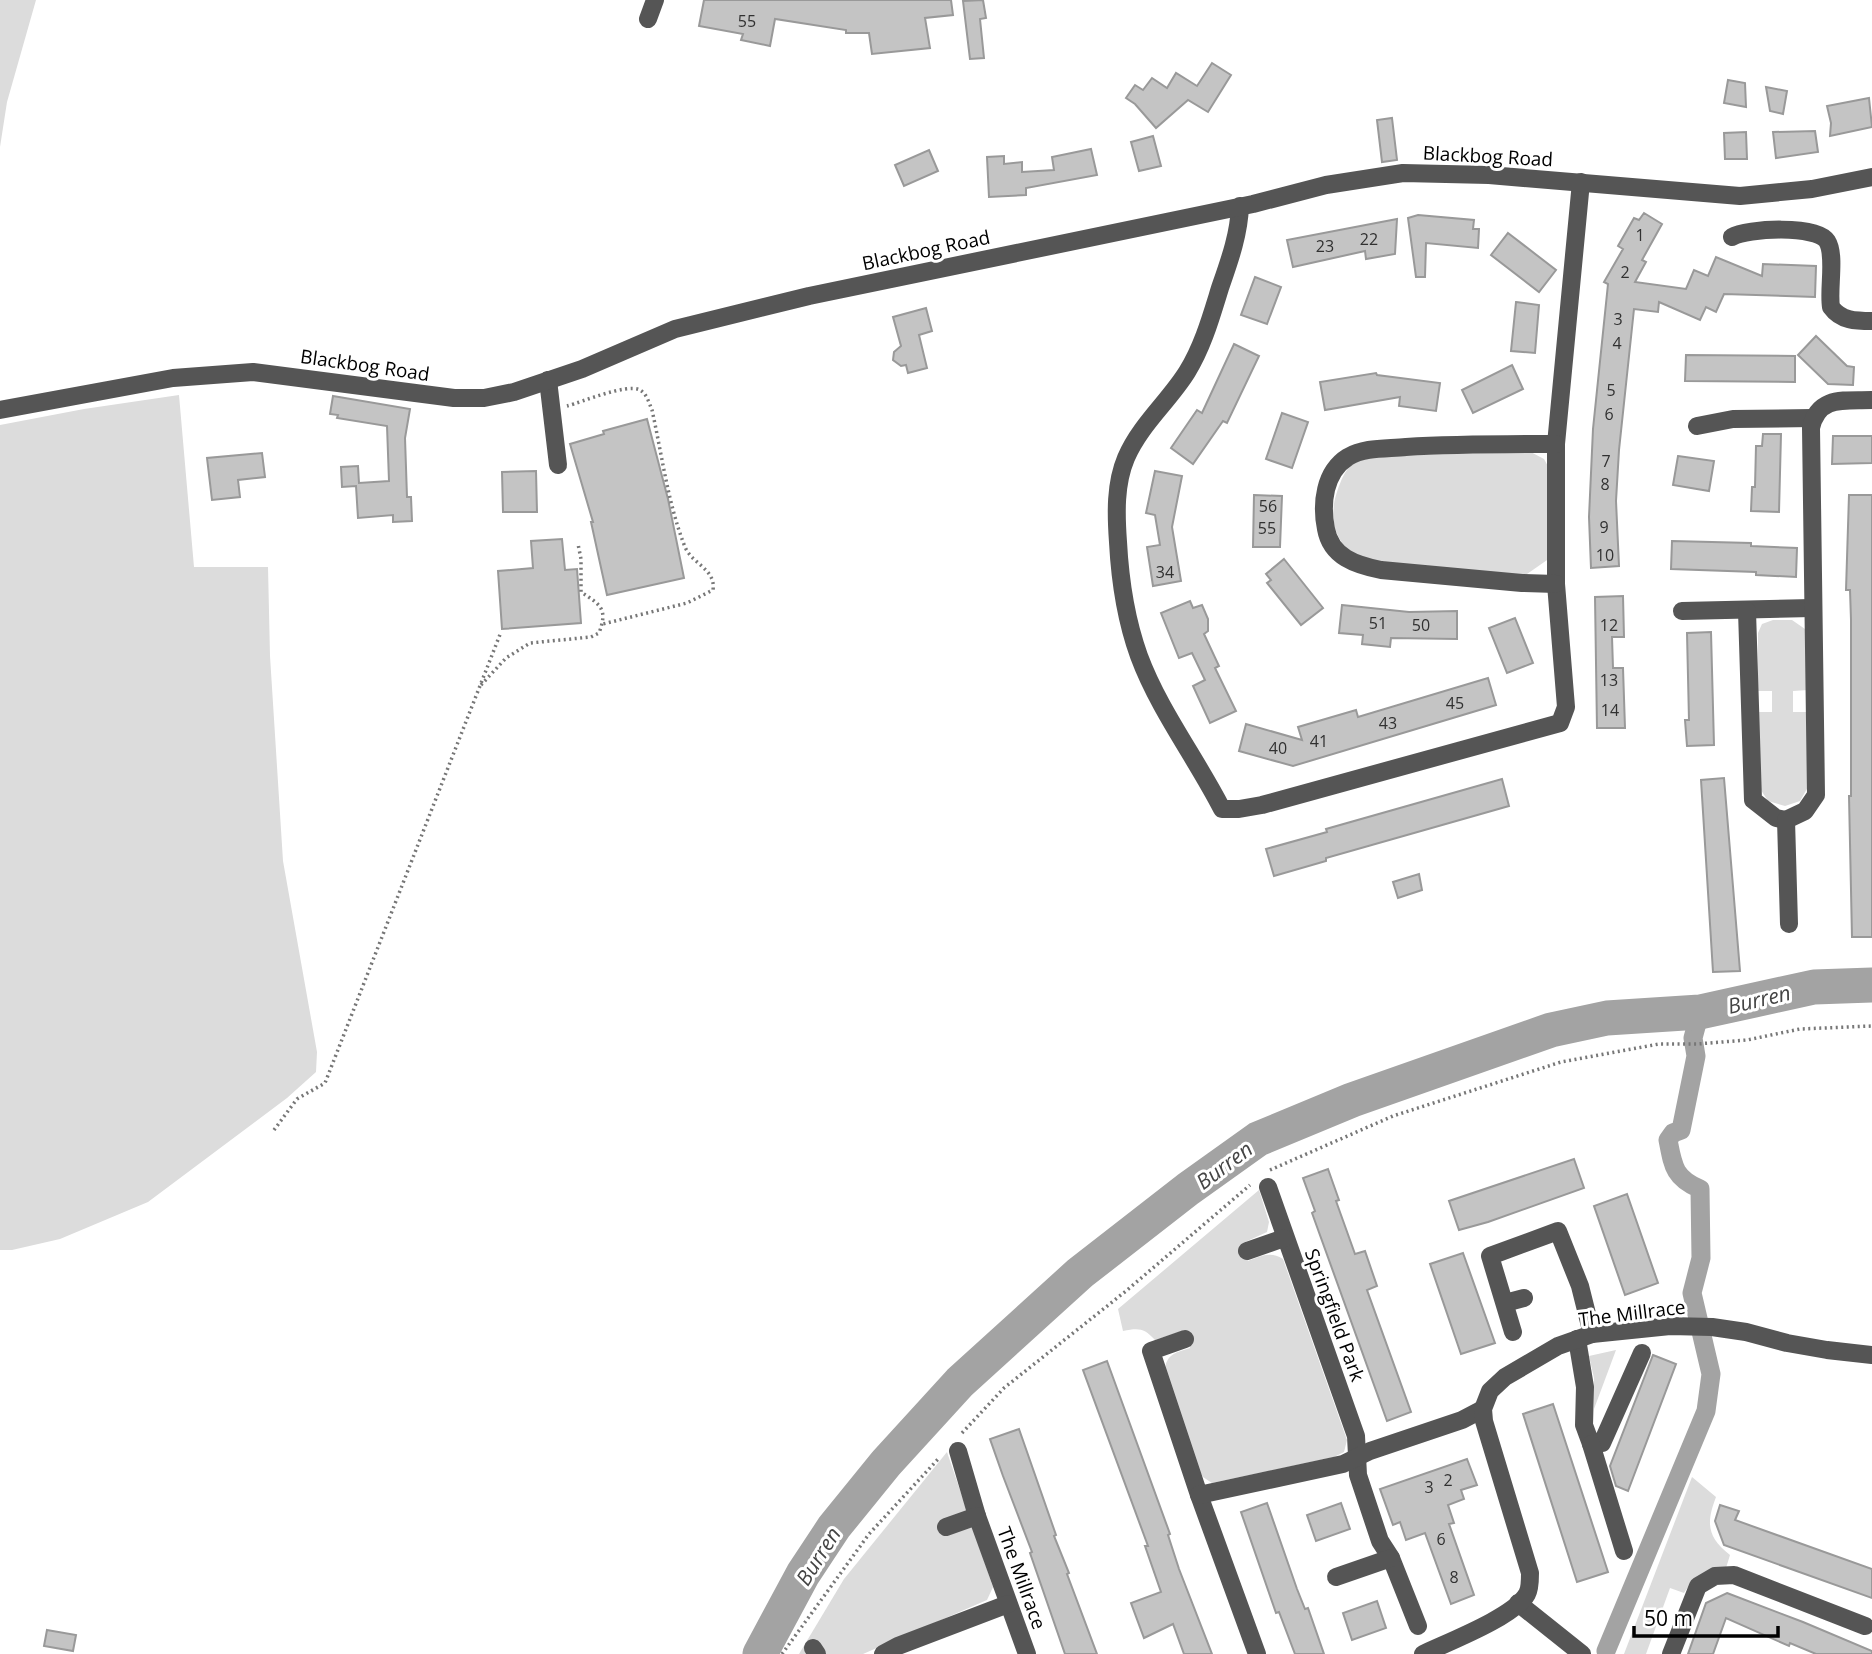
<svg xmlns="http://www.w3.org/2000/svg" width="1872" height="1654" font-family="'Open Sans',sans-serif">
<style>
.green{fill:#dcdcdc}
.water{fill:#a3a3a3}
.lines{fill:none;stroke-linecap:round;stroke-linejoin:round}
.canal{stroke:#a3a3a3;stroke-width:19}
.river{stroke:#a3a3a3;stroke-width:35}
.building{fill:#c4c4c4;stroke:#999;stroke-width:2}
.path{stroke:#777;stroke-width:3.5;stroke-dasharray:2 3.5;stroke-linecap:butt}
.minor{stroke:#555;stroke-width:18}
.labels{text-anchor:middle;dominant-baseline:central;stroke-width:6;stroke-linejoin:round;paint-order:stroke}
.number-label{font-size:16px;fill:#313131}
.street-label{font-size:19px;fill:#000;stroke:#fff}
.water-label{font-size:21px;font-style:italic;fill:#444;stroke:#fff}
</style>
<rect width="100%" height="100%" fill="#fff"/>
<g class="green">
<path d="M0 0H36L7 102 0 147Z"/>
<path d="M179 395 194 567H268L270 656 283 861 317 1052 316 1072 287 1098 148 1202 60 1239 12 1250H0V425L84 409Z"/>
<path d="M1527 450 1544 459 1549 468 1550 558 1527 574 1508 576C1481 573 1454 570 1428 568 1409 566 1386 566 1368 561 1337 552 1327 520 1337 492 1346 466 1351 460 1378 457Z"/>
<path d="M1773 620H1792L1805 629 1808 690 1793 691V712H1808V787L1800 801 1785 806 1768 801 1759 787 1758 712H1772V691H1758V633L1762 624Z"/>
<path d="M1259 1190 1269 1222 1267 1232 1243 1243 1248 1261C1261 1256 1270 1251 1283 1259L1347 1440 1344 1452 1334 1457 1212 1483 1203 1477 1198 1469 1165 1370C1166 1354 1177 1352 1190 1348L1185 1330 1155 1340C1144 1328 1139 1328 1123 1331L1118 1309Z"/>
<path d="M1616 1350 1594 1409V1378L1589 1356Z"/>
<path d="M947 1452 993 1587 987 1600 863 1654H799L844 1579Z"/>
<path d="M1692 1477 1716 1497C1706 1523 1707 1537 1730 1555L1726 1568C1705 1569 1695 1577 1684 1593L1670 1588 1646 1654H1624Z"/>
</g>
<path class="water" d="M1872 976V996H1840L1815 999 1812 978Z"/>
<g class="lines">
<path class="canal" d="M1606 1651 1706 1411 1711 1374 1692 1293 1701 1258 1700 1189C1674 1178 1673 1166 1668 1140L1673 1133 1681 1130 1696 1056 1693 1038 1700 1012"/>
<path class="river" d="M760 1654 803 1574 834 1527 886 1463 960 1382 1080 1273 1188 1189 1258 1139 1352 1100 1551 1030 1607 1018 1700 1012 1814 987 1872 985"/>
</g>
<g class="building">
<path d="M704 0H951L953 15 925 18 930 48 872 54 869 33H846V30L775 19 770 46 741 40 743 34 699 26Z"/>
<path d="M983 0 986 18 980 19 984 58 970 59 963 1Z"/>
<path d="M1212 63 1231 75 1208 112 1188 100 1156 128 1135 104 1126 98 1135 85 1143 90 1152 78 1167 88 1176 73 1197 86Z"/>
<path d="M1728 80 1745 83 1746 107 1724 103Z"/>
<path d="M1766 87 1787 91 1783 114 1770 111Z"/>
<path d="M1869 98 1872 127 1830 136 1831 123 1827 106Z"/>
<path d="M1392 118 1397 160 1382 162 1377 120Z"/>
<path d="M1815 131 1818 152 1776 158 1773 132Z"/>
<path d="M1746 132 1747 159H1725L1724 133Z"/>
<path d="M1153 136 1161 166 1139 171 1131 142Z"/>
<path d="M1091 149 1097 175 1026 188V195L989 197 987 157 1004 156V164L1022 162V172L1054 170 1052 157Z"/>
<path d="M929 150 938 171 904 186 895 165Z"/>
<path d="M1644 213 1662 224 1642 260 1646 262 1635 282 1686 289 1694 270 1708 276 1716 257 1762 276 1763 264 1816 266 1815 297 1724 294 1716 312 1706 307 1700 320 1659 302 1658 312 1634 309 1619 450 1616 501 1619 566 1591 568 1589 517 1593 429 1608 284 1604 282 1623 249 1618 246 1634 218 1639 220Z"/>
<path d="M1418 215 1474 220 1473 229H1479L1478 248 1426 243 1425 277H1416L1408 218Z"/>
<path d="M1397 219 1395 254 1366 259 1365 251 1293 267 1287 240Z"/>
<path d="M1508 233 1556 270 1539 292 1491 255Z"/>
<path d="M1255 277 1281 287 1267 324 1241 315Z"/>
<path d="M1516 302 1539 305 1535 353 1511 351Z"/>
<path d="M926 308 932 331 919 335 927 368 908 373 906 365 901 366 893 360 894 352 901 346 893 317Z"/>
<path d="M1816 336 1847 366 1854 367 1853 385 1828 384 1798 355Z"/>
<path d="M1234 344 1259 356 1227 423 1223 421 1193 464 1171 448 1197 410 1202 413Z"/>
<path d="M1686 355 1795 356V382L1685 381Z"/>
<path d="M1512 365 1523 389 1473 413 1462 390Z"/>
<path d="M1376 373 1377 375 1440 383 1436 411 1399 406 1400 397 1325 410 1320 382Z"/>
<path d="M333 396 410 409 405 438 407 497H411L412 521 393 522V515L358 518 356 486 342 487 341 467 358 466 359 483 389 481 387 426 337 418 338 415 330 414Z"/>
<path d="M1282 413 1308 422 1292 468 1266 459Z"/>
<path d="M647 419 668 499 684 578 607 595 591 522H593L570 444 604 434 603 431Z"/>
<path d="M1763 434H1781L1779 512 1751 511 1752 487H1755L1756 446H1762Z"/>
<path d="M1833 436H1872V463L1832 464Z"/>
<path d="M262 453 265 477 238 480 240 497 212 500 207 458Z"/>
<path d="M1678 456 1714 461 1709 491 1673 485Z"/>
<path d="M536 471 537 512H503L502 472Z"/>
<path d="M1155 471 1182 476 1172 527 1181 581 1153 586 1147 547 1160 545 1155 515 1146 513Z"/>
<path d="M1254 495 1282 496 1280 547H1253Z"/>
<path d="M1849 495H1872V937H1852L1849 796H1851V620L1850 590H1846Z"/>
<path d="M562 539 565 570 577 569 581 623 502 629 498 571 533 568 531 541Z"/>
<path d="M1672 541 1751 543V546L1797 548 1796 577 1756 575V572L1671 569Z"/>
<path d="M1284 559 1323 608 1301 625 1267 583 1271 580 1266 574Z"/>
<path d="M1623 596 1624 637H1612L1613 668H1623L1625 728H1597L1595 597Z"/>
<path d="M1190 601 1193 608 1202 605 1208 619V631L1204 634 1219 666 1215 668 1236 711 1210 723 1193 686 1205 680 1192 653 1179 658 1161 613Z"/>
<path d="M1342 605 1409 612 1457 611V639L1391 638 1390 647 1362 644 1363 635 1339 633Z"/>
<path d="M1515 618 1533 663 1507 673 1489 628Z"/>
<path d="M1711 632 1714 745 1687 746 1685 720H1689L1687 633Z"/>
<path d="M1488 678 1496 705 1293 766 1239 751 1246 724 1302 740 1298 727 1356 710 1358 717Z"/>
<path d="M1724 778 1740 971 1713 972 1701 780Z"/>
<path d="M1502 779 1509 806 1326 858V861L1274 876 1266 849 1327 832 1326 829Z"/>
<path d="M1419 874 1422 890 1398 898 1393 882Z"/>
<path d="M1574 1159 1584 1188 1488 1222 1459 1230 1449 1201Z"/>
<path d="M1328 1169 1339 1200 1336 1201 1355 1254 1365 1251 1377 1286 1367 1290 1411 1412 1387 1421 1312 1213 1315 1211 1303 1178Z"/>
<path d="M1627 1194 1658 1283 1625 1295 1594 1206Z"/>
<path d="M1463 1253 1495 1343 1461 1354 1430 1264Z"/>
<path d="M1653 1355 1676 1364 1628 1491 1616 1486 1610 1466Z"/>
<path d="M1107 1361 1170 1534 1168 1535 1179 1569 1212 1654H1184L1173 1624 1144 1638 1131 1603 1161 1592 1145 1546H1148L1083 1370Z"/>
<path d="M1553 1404 1608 1572 1577 1582 1523 1414Z"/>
<path d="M1019 1429 1056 1535 1054 1536 1069 1573 1067 1574 1097 1654H1065L1030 1553 1032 1552 1003 1476 990 1439Z"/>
<path d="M1467 1459 1477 1485 1461 1490 1464 1499 1448 1505 1454 1523 1449 1524 1474 1595 1451 1604 1425 1533 1406 1540 1400 1522 1393 1525 1380 1489Z"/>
<path d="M1267 1503 1297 1589 1305 1609 1308 1608 1324 1654H1295L1279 1612 1276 1613 1241 1512Z"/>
<path d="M1341 1503 1350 1529 1316 1541 1307 1515Z"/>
<path d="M1720 1505 1739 1511 1735 1520 1872 1569V1598L1724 1545 1715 1521Z"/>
<path d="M1727 1593 1803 1622 1872 1651V1654H1816L1790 1643 1789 1646 1726 1618 1713 1654H1688L1706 1603Z"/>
<path d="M1377 1601 1386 1628 1352 1640 1343 1613Z"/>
<path d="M47 1630 76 1635 73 1651 44 1646Z"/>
</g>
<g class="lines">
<g class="path">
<path d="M567 406C582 402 627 383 640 390 647 394 649 403 652 410 662 455 668 504 685 547 692 564 716 569 713 590L687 603 603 624"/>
<path d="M481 685 506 658 530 643 591 637 599 633C608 609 601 605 581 592V559L578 544"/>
<path d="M274 1130 297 1099 325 1083 501 632"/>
<path d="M1270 1170 1393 1116 1561 1062 1659 1044H1697L1747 1040 1800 1029 1872 1026"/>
<path d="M962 1433 1004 1388 1126 1291 1250 1185"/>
<path d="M782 1654 869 1534 940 1457"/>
</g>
<g class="minor">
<path d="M648 19 655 0"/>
<path d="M1240 206C1239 235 1229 262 1220 288 1211 317 1203 346 1187 372 1169 401 1140 425 1126 458 1115 484 1116 514 1118 542 1120 580 1126 620 1139 656 1159 710 1196 758 1222 809H1239L1262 805 1560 723 1566 707 1556 584V444L1581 182"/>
<path d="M1732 237C1747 228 1817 225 1827 241 1836 255 1828 289 1831 307 1841 321 1856 321 1872 321"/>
<path d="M548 380 558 465"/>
<path d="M0 410 173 378 253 372 454 398H484L514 392 582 369 675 329 809 296 1253 204 1326 185 1403 173 1489 175 1740 196 1812 189 1872 177"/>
<path d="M1697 426 1733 419 1813 418"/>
<path d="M1556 444C1506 444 1456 444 1406 447 1387 449 1365 447 1348 457 1324 472 1321 504 1326 529 1331 557 1356 565 1381 570L1522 583 1556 584"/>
<path d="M1682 611 1812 608"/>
<path d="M1747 611 1753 800 1776 818 1786 820"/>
<path d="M1789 924 1786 820 1805 811 1816 795 1811 428C1818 395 1845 401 1872 400"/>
<path d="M1268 1187 1356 1436 1358 1475 1380 1541 1391 1558 1418 1626"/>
<path d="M1247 1251 1284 1238"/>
<path d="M1505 1303 1524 1298"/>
<path d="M1513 1332 1490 1256 1558 1231 1580 1286 1592 1334"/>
<path d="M1185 1339 1151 1351 1199 1495 1257 1654"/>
<path d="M1577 1339 1585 1387 1584 1425 1591 1444 1602 1443 1642 1353"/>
<path d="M1591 1444 1624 1551"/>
<path d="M958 1451 977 1516 1027 1654"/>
<path d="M1199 1495 1343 1464 1370 1451 1462 1420 1483 1409"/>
<path d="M946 1527 977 1516"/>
<path d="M1336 1577 1391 1558"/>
<path d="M1518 1603 1582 1654"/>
<path d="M813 1648 817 1654"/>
<path d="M883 1654 898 1646 1008 1604"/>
<path d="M1423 1654C1448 1642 1514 1617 1527 1594 1530 1589 1530 1579 1530 1573L1484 1421 1483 1409 1490 1391 1505 1377 1558 1346 1592 1334 1670 1326 1712 1327 1746 1332 1787 1343 1827 1350 1872 1355"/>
<path d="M1671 1654 1698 1586 1715 1576 1734 1575 1865 1626"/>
</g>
</g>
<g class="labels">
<g class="number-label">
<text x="747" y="21">55</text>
<text x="1640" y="235">1</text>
<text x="1369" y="239">22</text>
<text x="1325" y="246">23</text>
<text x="1625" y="272">2</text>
<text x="1618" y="319">3</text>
<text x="1617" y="343">4</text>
<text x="1611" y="390">5</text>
<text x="1609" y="414">6</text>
<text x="1606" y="461">7</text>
<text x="1605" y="484">8</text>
<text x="1268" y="506">56</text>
<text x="1604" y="527">9</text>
<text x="1267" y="528">55</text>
<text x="1605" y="555">10</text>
<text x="1165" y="572">34</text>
<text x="1378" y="623">51</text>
<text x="1421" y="625">50</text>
<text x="1609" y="625">12</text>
<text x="1609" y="680">13</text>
<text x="1455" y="703">45</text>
<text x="1610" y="710">14</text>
<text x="1388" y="723">43</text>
<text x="1319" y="741">41</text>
<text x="1278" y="748">40</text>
<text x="1448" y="1480">2</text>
<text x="1429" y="1487">3</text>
<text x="1441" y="1539">6</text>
<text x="1454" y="1577">8</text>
</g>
<g class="street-label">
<text transform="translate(1488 156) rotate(3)">Blackbog Road</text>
<text transform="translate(926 250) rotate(-12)">Blackbog Road</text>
<text transform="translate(365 365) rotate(8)">Blackbog Road</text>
<text transform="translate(1632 1313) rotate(-7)">The Millrace</text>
<text transform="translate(1335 1315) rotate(70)">Springfield Park</text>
<text transform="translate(1022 1578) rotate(70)">The Millrace</text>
</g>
<g class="water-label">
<text transform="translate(1759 999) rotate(-13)">Burren</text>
<text transform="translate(1224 1165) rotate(-37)">Burren</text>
<text transform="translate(818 1556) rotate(-58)">Burren</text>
</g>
</g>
<path d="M1634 1626v10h144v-10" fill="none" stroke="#000000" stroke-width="3.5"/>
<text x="1644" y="1626" font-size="21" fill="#000000" stroke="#ffffff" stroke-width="5" paint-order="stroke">50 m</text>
</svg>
